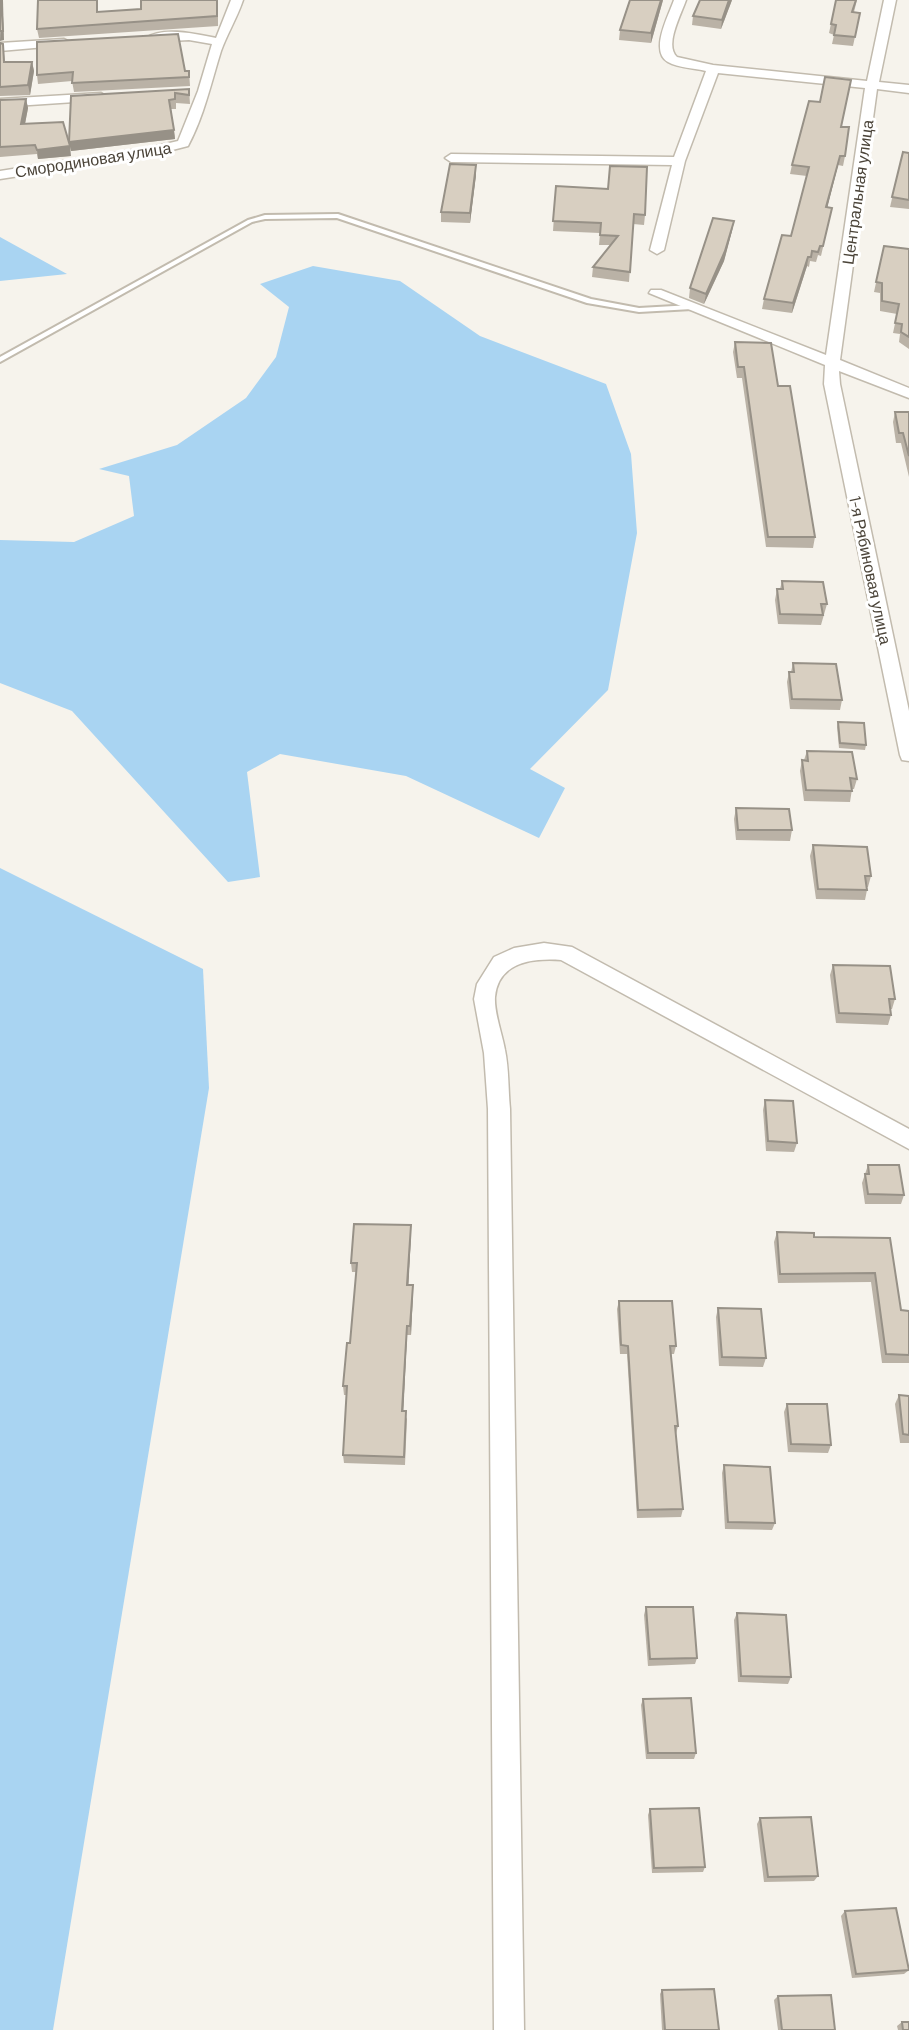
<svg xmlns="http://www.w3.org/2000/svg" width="909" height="2030" font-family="Barlow,sans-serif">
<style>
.water{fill:#a9d4f2}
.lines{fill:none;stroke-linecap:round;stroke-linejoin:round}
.service-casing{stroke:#c2bbae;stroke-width:4}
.minor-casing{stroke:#c2bbae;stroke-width:3}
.service{fill:#fff;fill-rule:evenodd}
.minor{fill:#fff;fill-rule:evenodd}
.wall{fill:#bab2a6}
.shaded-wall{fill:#979187}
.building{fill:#d8cfc1;stroke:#979187;stroke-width:2}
.labels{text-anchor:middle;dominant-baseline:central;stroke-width:6;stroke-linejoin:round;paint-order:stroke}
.far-street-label{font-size:16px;fill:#4b4439;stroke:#fff}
</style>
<rect width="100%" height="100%" fill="#f6f3ec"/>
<g class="water">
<path d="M0 237 67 274 0 281Z"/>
<path d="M313 266 400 281 480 336 606 384 631 454 637 533 608 690 530 769 565 788 539 838 406 776 280 754 247 772 260 877 228 882 72 711 0 683V540L74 542 134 516 129 476 99 469 177 445 246 398 276 357 289 307 260 284Z"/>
<path d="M0 868 203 969 209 1088 53 2030H0Z"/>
</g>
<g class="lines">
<g class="service-casing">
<path id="service" d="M338 214 591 299 639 308 692 305 696 307 692 309 639 312 587 303 337 218 265 219 252 222 0 362V357L248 220 265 215Z"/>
</g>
<g class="minor-casing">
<g id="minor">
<path d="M231 0H243C237 18 227 34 221 51 211 83 204 116 188 146L153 155 0 179V171L152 147 178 141 198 91 212 44 189 40 152 42 146 38C163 26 196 34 216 38Z"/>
<path d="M674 0H686C681 15 664 45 677 57L713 65 867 81 884 0H896L879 82 909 85V93L877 89 840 360 909 388V398L839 371 840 384 909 711V761L902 760 900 755 824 384 825 365 649 293 651 290H661L826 355 865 88 718 73 685 161 664 250 657 254 650 250 672 165 451 162 445 158 451 154 674 157 706 71C695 68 678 68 668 62 649 51 669 15 674 0Z"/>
<path d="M64 39 68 41V45L0 51V43Z"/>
<path d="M101 93 107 97 105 100 0 107V99Z"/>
<path d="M544 943 572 947 909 1129V1149L561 960C533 958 498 962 495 997 494 1013 502 1033 505 1050 509 1069 508 1089 510 1109L524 2030H494L488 1109 484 1053 474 999 477 984 494 957 514 948Z"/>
</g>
</g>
<use href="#service" class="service"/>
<use href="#minor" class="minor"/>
</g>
<g class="wall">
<path d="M141 0H218V26L39 38 37 29 99 12 141 9Z"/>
<path d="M663 0 651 43 619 40 620 30Z"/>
<path d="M732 0 721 29 692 25 693 16Z"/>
<path d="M836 0H857L854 12 860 13 853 46 832 44 834 35 829 33Z"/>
<path d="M37 42 185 71H189L190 86 74 92 72 81 38 84 37 75Z"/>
<path d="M0 43 3 44 5 62H32L34 71 30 95 0 96Z"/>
<path d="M189 89 190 104 176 103V109H171L175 139 71 151 69 142 71 96Z"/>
<path d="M26 99 28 108 25 124 71 156 38 159 37 154 0 157V100Z"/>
<path d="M842 127 845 156 843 166 838 165 827 207 832 208 821 256 818 255 816 262 810 261 809 267 807 266 792 313 762 309 764 299 791 236 807 176 790 174 792 165Z"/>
<path d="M903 152 909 153V209L890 207Z"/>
<path d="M476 175 470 223 441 222V212Z"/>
<path d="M556 186 645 215 644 225 633 224 629 282 592 277 593 267 611 245H599L600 233 553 231Z"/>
<path d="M734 221 732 231 724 261 704 304 689 298 690 288Z"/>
<path d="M884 246 909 249V349L899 342 900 334 893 333 897 314 880 311V293L874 292Z"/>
<path d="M735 342 778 386 815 537 813 548 766 547 742 378H737L733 352Z"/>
<path d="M895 412H909V477L901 443H896L893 422Z"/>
<path d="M782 581 827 604 821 625 778 624 775 600 777 589H780Z"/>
<path d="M793 663 842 700 840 710 790 709 787 682 789 672H791Z"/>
<path d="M838 722 866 745 865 750 839 748 837 727Z"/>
<path d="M807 751 857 779 854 789H852L850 802 804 801 800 771 802 760H804Z"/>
<path d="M736 808 792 830 790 841 736 840 734 819Z"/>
<path d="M813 845 871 876 868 887H867V890L865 900 816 899 810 856Z"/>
<path d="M833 965 895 999 892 1009H890L891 1015 888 1025 836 1023 830 975Z"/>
<path d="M765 1100 797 1143 794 1152 766 1151 763 1110Z"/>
<path d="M868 1165 904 1195 901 1204H865L862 1183Z"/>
<path d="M777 1232 814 1237 890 1238 901 1310 909 1311V1363H882L871 1282 778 1283 774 1242Z"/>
<path d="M411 1235 408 1285 413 1294 411 1335H407L403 1411 407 1419 405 1465 344 1463 343 1455 347 1395H344L343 1386 350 1343 356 1272H352L351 1263Z"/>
<path d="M619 1301 676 1346 674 1354H671L678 1426 676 1434 683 1509 681 1517 637 1518 627 1354H620L617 1309Z"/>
<path d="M718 1308 766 1358 763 1367 719 1366 716 1317Z"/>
<path d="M899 1395 909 1396V1443H900L895 1404Z"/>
<path d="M787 1404 831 1445 828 1453 788 1452 784 1412Z"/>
<path d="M724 1465 775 1523 772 1530 725 1529 722 1473Z"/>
<path d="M646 1607 697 1658 695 1664 648 1666 644 1615Z"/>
<path d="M737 1613 791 1677 788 1684 738 1682 734 1620Z"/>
<path d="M643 1699 696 1753 694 1759H646L641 1705Z"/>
<path d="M650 1809 705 1867 703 1872 652 1873 648 1815Z"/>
<path d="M760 1818 818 1876 814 1881 764 1882 757 1824Z"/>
<path d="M845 1911 909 1970 904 1974 852 1978 841 1916Z"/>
<path d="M662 1990 719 2030H662L660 1994Z"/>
<path d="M778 1996 835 2030H778L774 2000Z"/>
<path d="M902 2022 909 2030H898L897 2026Z"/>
</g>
<g class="shaded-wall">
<path d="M1 0H3L4 40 0 41Z"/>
<path d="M661 0H663L651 43V33Z"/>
<path d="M729 0H732L721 29 722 20Z"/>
<path d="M32 62 34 71 30 95 28 85Z"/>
<path d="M26 99 28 108 23 134 21 124Z"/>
<path d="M174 130 175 139 71 151 69 142Z"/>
<path d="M70 146 71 156 38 159 37 150Z"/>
<path d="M840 156 838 165 825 217 826 207Z"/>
<path d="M476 165V175L470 223V213Z"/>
<path d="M734 221 732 231 724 261 704 304 706 294Z"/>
<path d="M808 257 807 266 792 313 793 303Z"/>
<path d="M411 1225V1235L408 1294 407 1285Z"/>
<path d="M413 1285V1294L411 1335 410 1326Z"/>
<path d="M407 1326V1335L403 1419 402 1411Z"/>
</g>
<g class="building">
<path d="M0 0H1L3 31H0Z"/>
<path d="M38 0H97V12L141 9V0H217V16L37 29Z"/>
<path d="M630 0H661L651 33 620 30Z"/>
<path d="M700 0H729L722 20 693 16Z"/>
<path d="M836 0H856L852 12 860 13 855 37 834 35 836 25 831 24Z"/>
<path d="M178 34 185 71H189V77L72 83 73 72 37 75V42Z"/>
<path d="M0 43 3 44 4 62H32L28 85 0 87Z"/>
<path d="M825 77 851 80 841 127H849L845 156H840L826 207 832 208 823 246H820L818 252 812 251 811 257H808L793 303 764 299 782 235 791 236 809 167 792 165 809 101 820 102Z"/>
<path d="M189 89V95L175 93V99L169 100 174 130 69 142 71 96Z"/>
<path d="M26 99 21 124 63 122 70 146 37 150 35 145 0 147V100Z"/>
<path d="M903 152 909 153V200L892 197Z"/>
<path d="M450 164 476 165 470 213 441 212Z"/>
<path d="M610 166 647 167 645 215 634 214 630 272 593 267 618 236 600 235 601 223 553 221 556 186 608 189Z"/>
<path d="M713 218 734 221 725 251 706 294 690 288Z"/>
<path d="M884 246 909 249V337L901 332 902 324 895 323 899 304 882 301V283L876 282Z"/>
<path d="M735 342 771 343 778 386H790L815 537H768L744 367H738Z"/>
<path d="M895 412H909V456L903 433H899Z"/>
<path d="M782 581 823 582 827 604H821L823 615 780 614 777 589H783Z"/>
<path d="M793 663 836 664 842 700 792 699 789 672H794Z"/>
<path d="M838 722 864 723 866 745 840 743Z"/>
<path d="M807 751 852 752 857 779 850 778 852 791 806 790 802 760 808 761Z"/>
<path d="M736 808 789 809 792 830H738Z"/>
<path d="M813 845 867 847 871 876H865L867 890 818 889Z"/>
<path d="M833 965 890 966 895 999H889L891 1015 839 1013Z"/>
<path d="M765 1100 793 1101 797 1143 768 1141Z"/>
<path d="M868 1165H899L904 1195 868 1194 865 1174H869Z"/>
<path d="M354 1224 411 1225 407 1285H413L410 1326H407L402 1411H406L404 1457 343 1455 347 1386H343L347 1343H350L357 1263H351Z"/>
<path d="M777 1232 814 1233V1237L890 1238 901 1310 909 1311V1355L886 1354 875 1273 780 1274Z"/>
<path d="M619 1301H672L676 1346H670L678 1426H675L683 1509 638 1510 628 1346 621 1345Z"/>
<path d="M718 1308 761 1309 766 1358 722 1357Z"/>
<path d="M899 1395 909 1396V1435L903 1434Z"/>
<path d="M787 1404H827L831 1445 791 1444Z"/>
<path d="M724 1465 770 1467 775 1523 728 1522Z"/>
<path d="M646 1607H693L697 1658 650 1659Z"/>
<path d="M737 1613 786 1615 791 1677 741 1676Z"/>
<path d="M691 1698 696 1753H648L643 1699Z"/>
<path d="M699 1808 705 1867 654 1868 650 1809Z"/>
<path d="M811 1817 818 1876 768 1877 760 1818Z"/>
<path d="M896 1908 909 1970 856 1974 845 1911Z"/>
<path d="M714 1989 719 2030H665L662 1990Z"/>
<path d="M831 1995 835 2030H782L778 1996Z"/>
<path d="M902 2022H909V2030H903Z"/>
</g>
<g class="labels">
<g class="far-street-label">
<text transform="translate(93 159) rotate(-9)">Смородиновая улица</text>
<text transform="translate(857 192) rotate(-82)">Центральная улица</text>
<text transform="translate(871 570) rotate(78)">1-я Рябиновая улица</text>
</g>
</g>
</svg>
